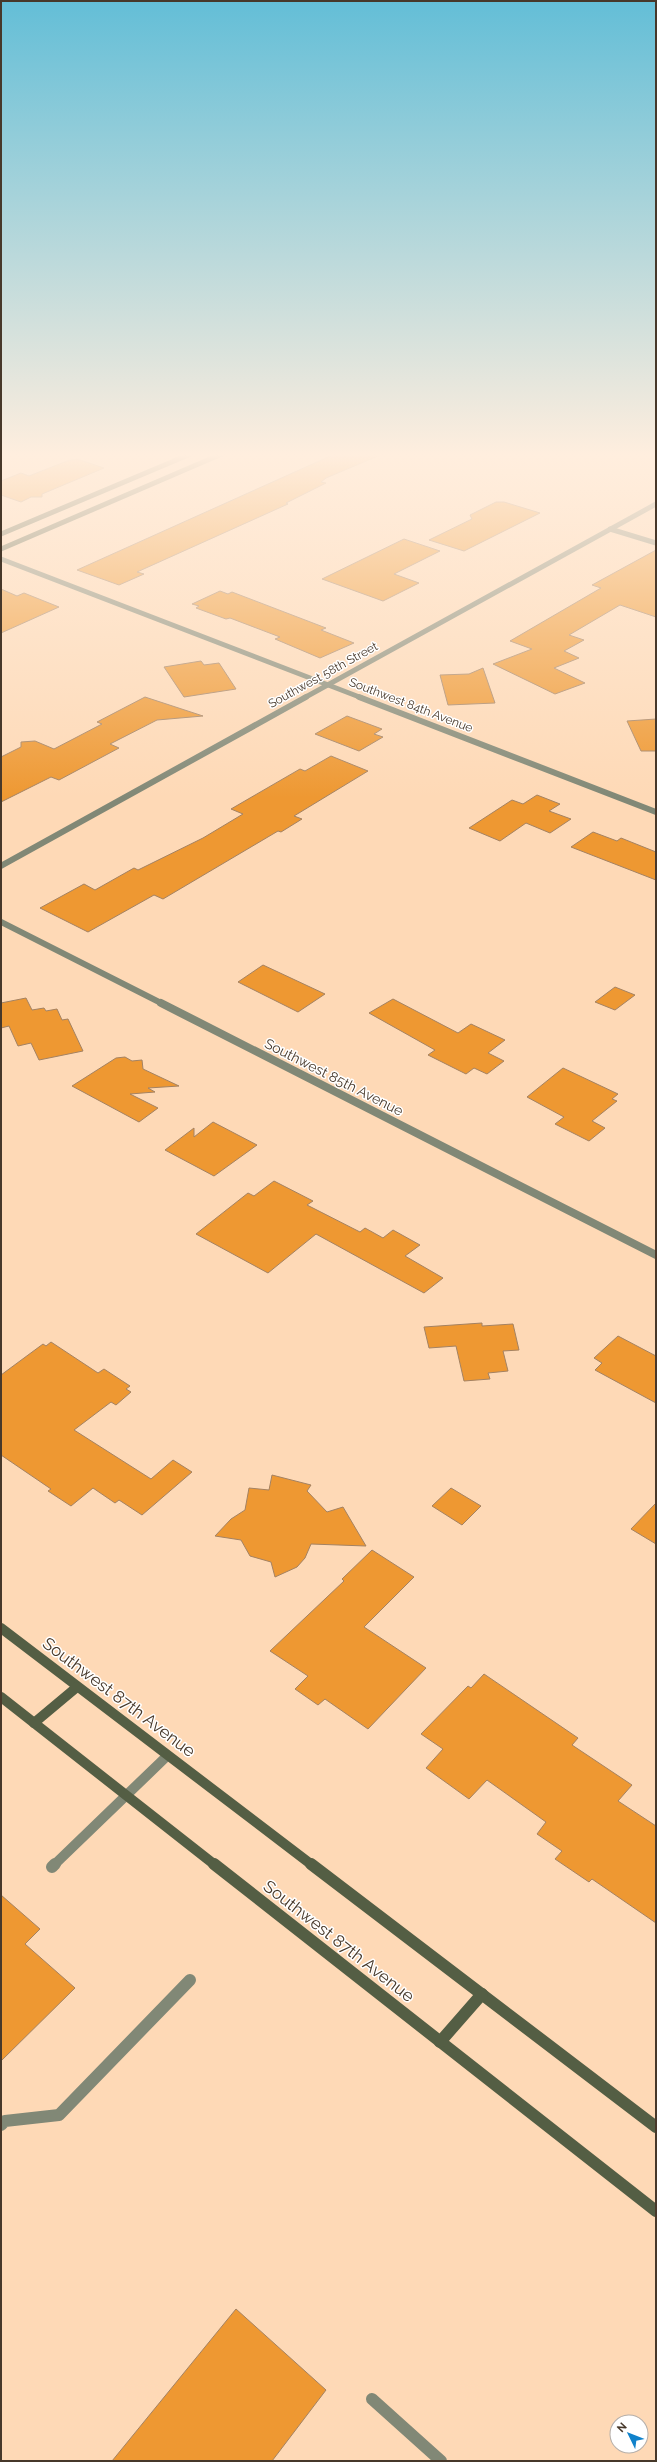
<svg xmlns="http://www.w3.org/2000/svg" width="657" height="2462" font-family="Raleway,sans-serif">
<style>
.building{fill:#ee9832;stroke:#a48262}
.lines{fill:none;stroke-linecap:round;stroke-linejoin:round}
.lane-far1{stroke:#818876;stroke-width:10}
.lane{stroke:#818876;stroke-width:12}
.street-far2{stroke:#818876;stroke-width:5}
.street-far1{stroke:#818876;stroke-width:6}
.street{stroke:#818876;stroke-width:8}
.secondary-far2{stroke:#545e44;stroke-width:5}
.secondary-far1{stroke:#545e44;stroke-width:10}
.secondary{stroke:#545e44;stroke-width:12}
.labels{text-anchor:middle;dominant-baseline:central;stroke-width:3;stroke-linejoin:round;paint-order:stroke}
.far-street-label{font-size:12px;fill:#47382a;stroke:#fff}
.street-label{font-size:14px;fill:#47382a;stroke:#fff}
.near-street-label{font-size:17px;fill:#47382a;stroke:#fff}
</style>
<rect width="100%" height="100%" fill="#fed9b6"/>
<g class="building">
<path d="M337 453H385L326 478 321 482 326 483 286 503 288 504 137 572 144 574 119 585 77 570Z"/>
<path d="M77 459 104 468 42 494V497H31L21 502 1 495V481L21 473 29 476 67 461Z"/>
<path d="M496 502H504L540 513 464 551 429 540 472 519 470 515Z"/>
<path d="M404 539 440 551 394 574 419 583 383 601 322 579Z"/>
<path d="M656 550V617L620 605 569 635 584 640 564 651 579 658 554 668 585 683 555 694 493 664 532 649 510 641 601 588 592 585Z"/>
<path d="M1 589 17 596 24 593 59 607 1 633Z"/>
<path d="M220 591 228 594 232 592 326 628 321 630 354 643 320 658 275 639 280 637 230 618 226 619 196 608 199 606 192 604Z"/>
<path d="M201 661 204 665 219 663 236 689 184 697 164 667Z"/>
<path d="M483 668 495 703 448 705 440 675 469 674Z"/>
<path d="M145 697 203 716 157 720 110 744 119 748 59 780 51 777 1 802V757L21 747V742L35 741 54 749 102 724 97 722Z"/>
<path d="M347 716 382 729 374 734 383 737 359 751 315 734Z"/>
<path d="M656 719V751H641L627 721Z"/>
<path d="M331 756 368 771 294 816 302 819 281 832 278 831 163 899 154 895 88 932 40 908 84 884 95 890 134 868 138 870 203 838 243 814 231 809 300 769 305 771Z"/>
<path d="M537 795 560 804 549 811 571 819 550 833 526 823 500 841 469 828 512 800 523 804Z"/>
<path d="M593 832 617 841 621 838 656 852V880L571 847Z"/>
<path d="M263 965 325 994 298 1012 238 982Z"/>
<path d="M615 987 635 995 615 1010 595 1002Z"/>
<path d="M26 998 32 1010 44 1008 46 1011 57 1009 62 1020 68 1019 83 1051 39 1060 31 1043 18 1046 9 1026 1 1028V1003Z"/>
<path d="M393 999 458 1033 471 1024 505 1040 488 1053 504 1061 487 1074 474 1068 466 1074 428 1055 435 1050 369 1013Z"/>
<path d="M125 1057 132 1061 142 1060 143 1069 179 1086 148 1088 155 1092 130 1094 158 1108 139 1122 72 1086 116 1058Z"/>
<path d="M563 1068 618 1094 612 1099 617 1101 592 1121 605 1128 589 1141 555 1124 564 1117 527 1097Z"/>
<path d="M213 1122 257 1145 214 1176 165 1150 194 1128V1137Z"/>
<path d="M274 1181 313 1201 307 1205 360 1232 365 1228 383 1238 393 1230 420 1245 405 1256 443 1278 424 1293 316 1234 268 1273 196 1234 248 1193 254 1196Z"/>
<path d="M482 1323V1326L513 1324 519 1350 503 1351 508 1371 488 1373 490 1379 464 1381 456 1346 429 1348 424 1327Z"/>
<path d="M618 1336 656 1356V1403L595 1370 602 1363 594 1358Z"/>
<path d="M51 1342 98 1373 104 1369 130 1386 126 1389 131 1392 116 1405 111 1402 74 1430 151 1479 173 1460 192 1472 142 1515 119 1500 115 1503 93 1488 71 1506 48 1491 51 1489 1 1455V1375L43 1344 46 1346Z"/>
<path d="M272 1475 311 1485 307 1491 327 1512 343 1507 366 1546 311 1544 305 1558 297 1567 275 1577 271 1562 250 1556 241 1540 215 1536 231 1519 245 1510 249 1488 269 1490Z"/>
<path d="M451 1488 481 1506 462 1525 432 1506Z"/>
<path d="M656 1503V1544L631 1529Z"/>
<path d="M372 1550 414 1577 364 1627 426 1668 368 1729 325 1699 318 1705 295 1689 308 1676 270 1651 344 1581 342 1579Z"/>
<path d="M484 1674 578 1738 572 1745 632 1785 618 1801 656 1826V1923L592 1879 589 1882 555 1859 562 1851 537 1834 546 1822 487 1780 469 1799 426 1768 443 1749 421 1734 468 1686 471 1688Z"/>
<path d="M1 1895 40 1929 25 1944 75 1988 1 2061Z"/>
<path d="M236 2309 326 2390 272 2461H112Z"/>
</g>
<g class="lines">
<path class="lane-far1" d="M54 1865 167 1756"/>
<g class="lane">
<path d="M52 1867 55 1864"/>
<path d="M1 2125 5 2121 59 2115 190 1980"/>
<path d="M372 2399 441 2461"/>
</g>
<g class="street-far2">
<path d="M610 529 656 543"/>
<path d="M1 559 362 698"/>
<path d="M304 698 656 504"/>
</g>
<g class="street-far1">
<path d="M359 697 656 812"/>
<path d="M1 866 306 697"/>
<path d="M1 922 163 1004"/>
</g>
<path class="street" d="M161 1003 656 1255"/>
<g class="secondary-far2">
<path d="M1 534 193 453"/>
<path d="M1 549 224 453"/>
</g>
<g class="secondary-far1">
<path d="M1 1628 312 1865"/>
<path d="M1 1697 215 1865"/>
<path d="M34 1723 77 1687"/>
</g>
<g class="secondary">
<path d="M214 1864 656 2211"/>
<path d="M311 1864 656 2127"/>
<path d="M440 2042 482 1994"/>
</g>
</g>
<linearGradient id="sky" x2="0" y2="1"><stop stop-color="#63bed7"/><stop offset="0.57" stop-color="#ffeede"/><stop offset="1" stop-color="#ffeede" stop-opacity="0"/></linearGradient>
<rect width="657" height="798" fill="url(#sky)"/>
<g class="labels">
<g class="far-street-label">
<text transform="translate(323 675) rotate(-29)">Southwest 58th Street</text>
<text transform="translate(411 705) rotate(21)">Southwest 84th Avenue</text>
</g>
<g class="street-label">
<text transform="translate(334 1077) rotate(27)">Southwest 85th Avenue</text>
</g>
<g class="near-street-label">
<text transform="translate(119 1697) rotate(37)">Southwest 87th Avenue</text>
<text transform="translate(339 1941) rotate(38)">Southwest 87th Avenue</text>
</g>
</g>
<rect width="657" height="2462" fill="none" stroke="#47382a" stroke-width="4"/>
<g transform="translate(629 2434) rotate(313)"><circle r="19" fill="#ffffff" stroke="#b5afaa"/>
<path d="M0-3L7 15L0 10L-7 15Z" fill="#1082cb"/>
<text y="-6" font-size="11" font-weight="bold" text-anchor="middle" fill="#47382a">N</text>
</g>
</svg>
